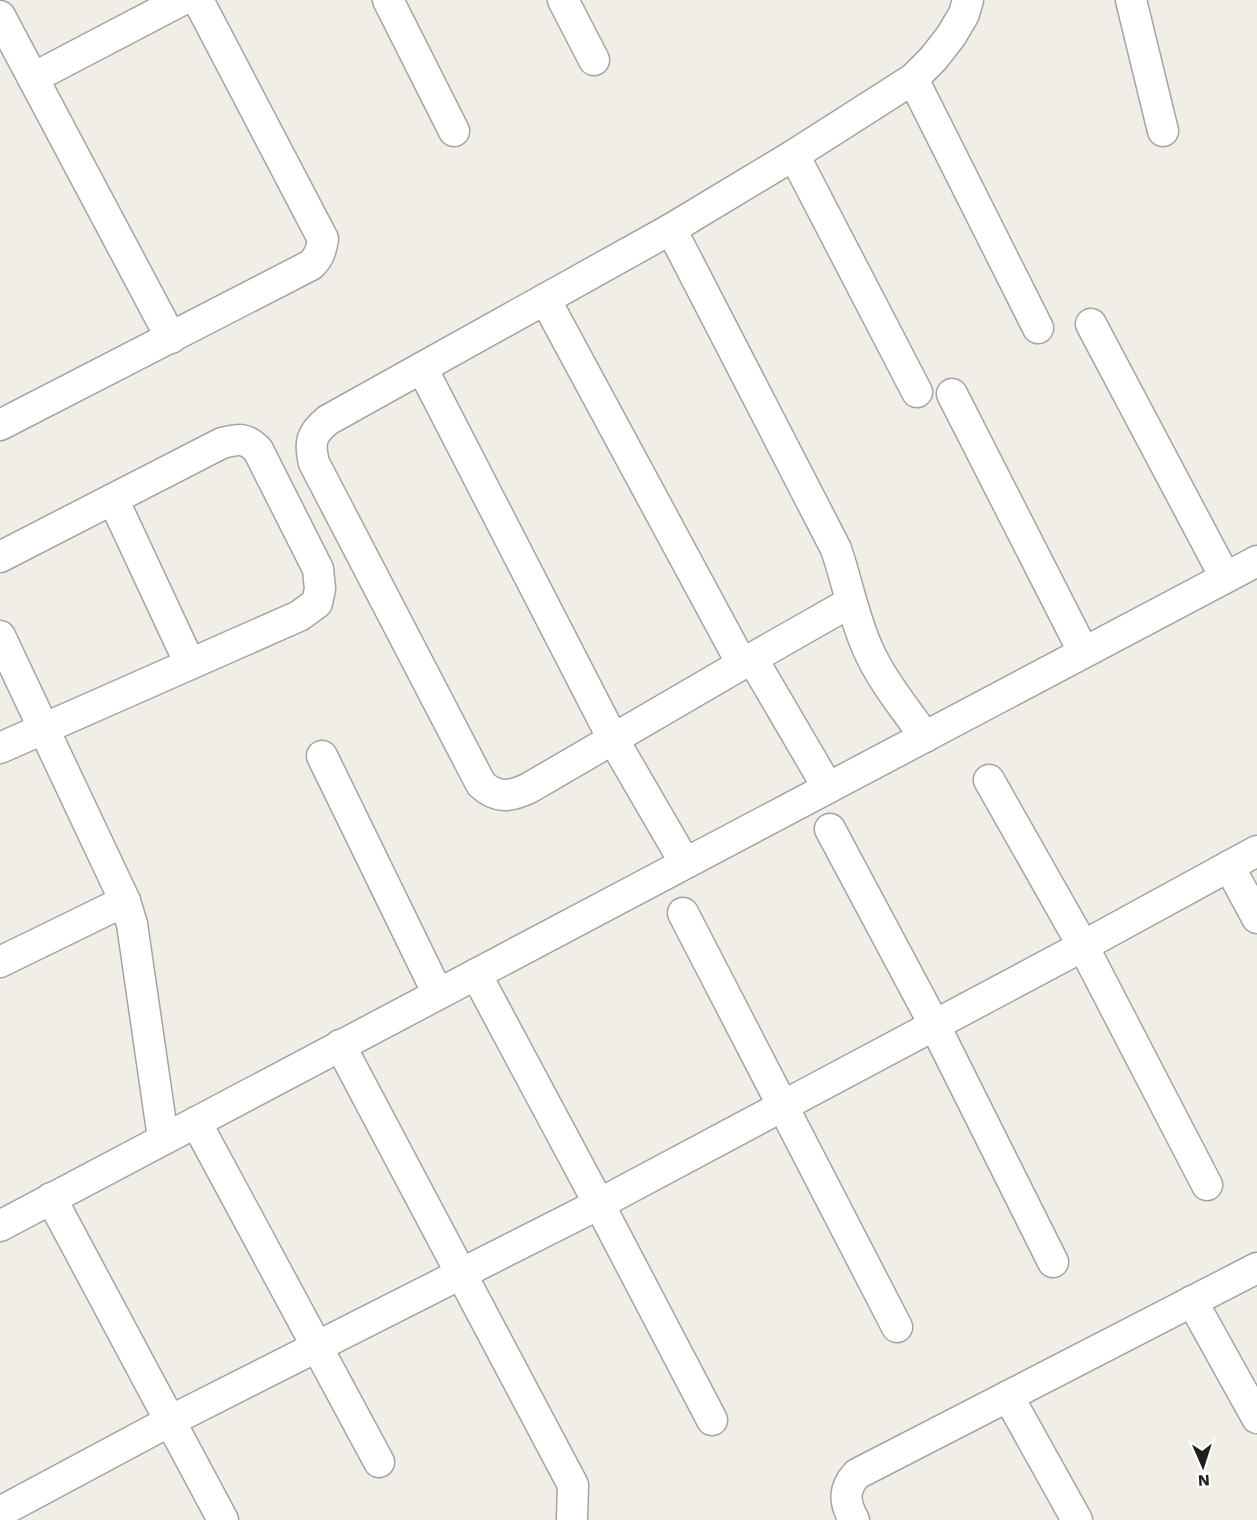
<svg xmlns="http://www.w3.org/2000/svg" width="1257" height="1520" font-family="'Work Sans',sans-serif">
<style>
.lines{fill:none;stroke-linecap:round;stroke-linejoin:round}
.street-casing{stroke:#a4a4a4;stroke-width:33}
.street{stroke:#fff;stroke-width:30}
</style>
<rect width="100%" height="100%" fill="#f0eee6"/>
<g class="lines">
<g class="street-casing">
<g id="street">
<path d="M388 0 454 131"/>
<path d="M563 0 594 60"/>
<path d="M1131 0 1163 131"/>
<path d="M0 16 171 338"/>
<path d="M33 78 182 0"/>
<path d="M913 79 1038 328"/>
<path d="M794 155 917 392"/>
<path d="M671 229 836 549C847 581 853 615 867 647 881 680 905 708 925 737"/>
<path d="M545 299 742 664"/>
<path d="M1091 324 1225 577"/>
<path d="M422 368 613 739 685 863"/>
<path d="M952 394 1083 651"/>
<path d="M0 425 311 265C319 257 321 251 323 239L198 0"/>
<path d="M113 499 190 664"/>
<path d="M0 557 222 443C239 439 245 437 258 450L318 569 320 589 317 603 299 616 0 748"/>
<path d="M851 602 742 664 529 788C510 797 497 799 481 784L314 463C309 442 311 434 328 420L671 229 794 155 913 79 933 59 951 36 964 14 968 0"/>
<path d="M0 636 125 901 132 924 163 1138"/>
<path d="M752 658 828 788"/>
<path d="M322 756 438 994"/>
<path d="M989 780 1083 946 1207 1185"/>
<path d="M830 829 934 1024 1053 1262"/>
<path d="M1229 866 1257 918"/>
<path d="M683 913 897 1327"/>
<path d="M0 962 125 901"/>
<path d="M476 974 599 1204 712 1420"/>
<path d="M340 1045 573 1485 572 1520"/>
<path d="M196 1122 379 1462"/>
<path d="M51 1198 223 1520"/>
<path d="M0 1226 1257 561"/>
<path d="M1192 1301 1257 1418"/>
<path d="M1008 1396 1077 1520"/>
<path d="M0 1512 170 1421 599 1204 1083 946 1257 851"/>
<path d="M854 1520C844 1502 843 1489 857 1474L1257 1268"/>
</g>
</g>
<use href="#street" class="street"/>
</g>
<g transform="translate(1203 1466) rotate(177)" stroke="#ffffff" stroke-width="4.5" paint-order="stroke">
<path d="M0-4.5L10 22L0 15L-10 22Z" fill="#202020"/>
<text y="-9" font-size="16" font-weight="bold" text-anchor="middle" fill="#202020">N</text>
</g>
</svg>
